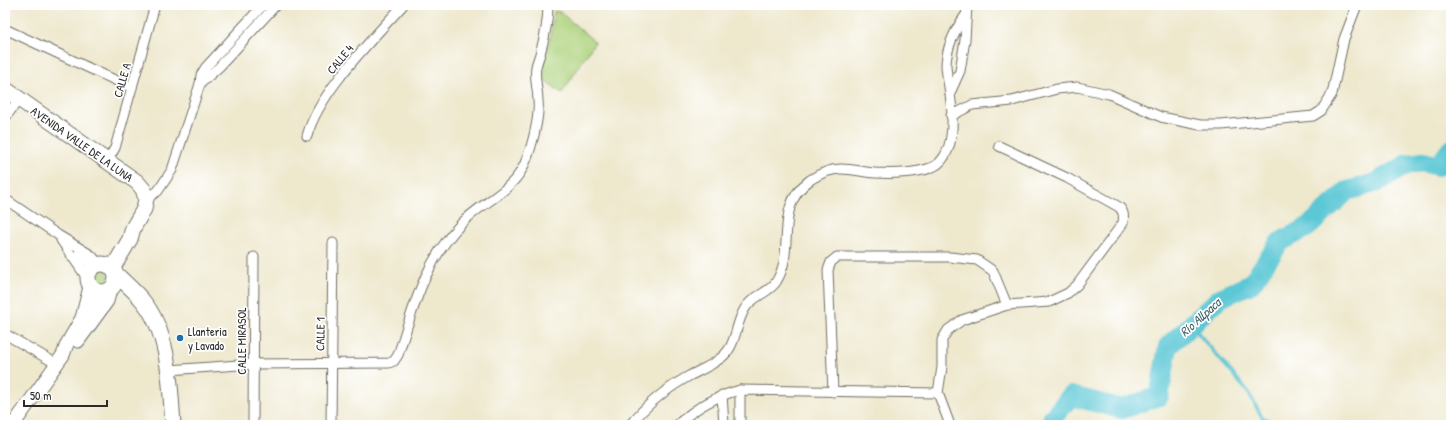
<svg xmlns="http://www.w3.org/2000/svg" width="1456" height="430" font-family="'Patrick Hand',sans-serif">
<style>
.green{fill:#add27b;stroke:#6c7e53}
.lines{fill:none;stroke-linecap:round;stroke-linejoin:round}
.stream{stroke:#5cc7d5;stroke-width:3.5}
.river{stroke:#5cc7d5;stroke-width:20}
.pedestrian-casing{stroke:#6f6d64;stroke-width:9}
.minor-casing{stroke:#6f6d64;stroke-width:11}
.secondary-casing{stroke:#6f6d64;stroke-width:15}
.primary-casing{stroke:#6f6d64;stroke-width:17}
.pedestrian{stroke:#fff;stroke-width:7}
.minor{stroke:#fff;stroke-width:9}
.secondary{stroke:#fff;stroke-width:13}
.primary{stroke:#fff;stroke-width:15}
.poi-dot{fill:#1f6fb2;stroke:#fff;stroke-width:1.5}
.labels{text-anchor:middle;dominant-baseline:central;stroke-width:3.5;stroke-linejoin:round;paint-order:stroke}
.street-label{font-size:12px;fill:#2b2b2b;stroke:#fff}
.poi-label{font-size:12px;fill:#2b2b2b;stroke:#fff;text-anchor:start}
.water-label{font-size:13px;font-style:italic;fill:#3c6266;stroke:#fff}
</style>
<rect width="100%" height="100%" fill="#fff"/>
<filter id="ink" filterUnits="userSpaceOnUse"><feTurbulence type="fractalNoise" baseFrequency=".025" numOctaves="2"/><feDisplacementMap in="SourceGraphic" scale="8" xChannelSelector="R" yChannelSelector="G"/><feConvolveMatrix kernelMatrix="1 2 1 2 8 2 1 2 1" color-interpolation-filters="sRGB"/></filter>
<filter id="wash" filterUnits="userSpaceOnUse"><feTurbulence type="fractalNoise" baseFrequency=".012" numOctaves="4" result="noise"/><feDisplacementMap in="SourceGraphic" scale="16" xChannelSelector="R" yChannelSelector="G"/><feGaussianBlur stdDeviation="0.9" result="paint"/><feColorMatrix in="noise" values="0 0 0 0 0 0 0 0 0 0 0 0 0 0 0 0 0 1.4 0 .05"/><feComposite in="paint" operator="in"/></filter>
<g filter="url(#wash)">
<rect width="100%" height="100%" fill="#eee8cd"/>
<g class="green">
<path d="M554 11 560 12 595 42 562 93 539 76 550 39Z"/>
<circle cx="101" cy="277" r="8"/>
</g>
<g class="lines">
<path class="stream" d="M1191 325 1248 392 1262 417 1277 425"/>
<path class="river" d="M1052 425 1053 417 1071 396 1122 409 1159 396 1168 346 1220 298 1251 284 1280 242 1308 227 1347 191 1375 183 1408 164 1423 162 1438 166 1451 149"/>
</g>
</g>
<g filter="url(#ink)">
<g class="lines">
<g class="pedestrian-casing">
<g id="pedestrian">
<path d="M79 252 88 258 84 262 77 254Z"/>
<path d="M91 300 99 302 89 316H88Z"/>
</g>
</g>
<g class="minor-casing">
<g id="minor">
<path d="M5 29 132 88"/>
<path d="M200 84 219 67 276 5"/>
<path d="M950 93 960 71 965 40 967 5"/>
<path d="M951 116 972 105 1012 101 1057 89 1077 87 1109 94 1161 117 1200 125H1221L1313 116 1321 111 1332 94 1344 39 1357 5"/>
<path d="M5 118 19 99"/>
<path d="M307 136C319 92 372 40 403 5"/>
<path d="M107 161 115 148 155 5"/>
<path d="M5 199 58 235 91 255 99 264"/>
<path d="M146 199 158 191 172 170 200 84 201 75 206 67 263 5"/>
<path d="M61 240 87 278"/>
<path d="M5 334 57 364"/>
<path d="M169 370 253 364 389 363 394 361 398 355C414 306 425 260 462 223 480 204 508 193 521 171 530 156 540 118 538 101 538 90 534 78 536 67 537 61 540 56 541 50 545 36 548 20 548 5"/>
<path d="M833 392 828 270 831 262 837 257H950L977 260 993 271 1007 305"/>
<path d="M722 395 724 425"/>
<path d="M253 425 254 257"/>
<path d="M331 425 333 243"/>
<path d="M630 425C646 405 666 389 689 376 698 371 709 367 718 360 737 348 734 328 744 310 751 296 768 294 776 282 797 249 772 208 810 180 819 174 830 169 841 169 852 169 864 172 875 173 891 174 929 174 940 162 955 147 953 114 950 94 949 84 946 74 946 64 947 45 955 30 965 16"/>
<path d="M677 425C695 408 716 396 740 390L938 393"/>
<path d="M740 425V390"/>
<path d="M950 425 938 393 942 367V340L948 330 962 320 1007 305 1049 302 1068 293 1077 285 1123 223C1124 216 1124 212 1119 207L1067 178 999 146"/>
</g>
</g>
<g class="secondary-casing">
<g id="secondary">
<path d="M78 341 107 301 110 290"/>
<path d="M13 425 63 355 67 344 82 318 90 287"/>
</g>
</g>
<g class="primary-casing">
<g id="primary">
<path d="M5 89 107 161 137 182 143 189 146 199 144 209 133 228 130 239 112 269"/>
<circle cx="102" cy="278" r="14"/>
<path d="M115 273C124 282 135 291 143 301 170 334 170 385 173 425"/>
</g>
</g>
<use href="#pedestrian" class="pedestrian"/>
<use href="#minor" class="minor"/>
<use href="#secondary" class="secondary"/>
<use href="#primary" class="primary"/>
</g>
</g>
<circle class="poi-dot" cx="180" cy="338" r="4"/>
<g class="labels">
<g class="street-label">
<text transform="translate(340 59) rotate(-51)">CALLE 4</text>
<text transform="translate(122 80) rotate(-74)">CALLE A</text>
<text transform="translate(82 144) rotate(35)">AVENIDA VALLE DE LA LUNA</text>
<text transform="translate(320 334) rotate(-89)">CALLE 1</text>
<text transform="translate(241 341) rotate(-90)">CALLE MIRASOL</text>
</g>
<g class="poi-label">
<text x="188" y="331">Llanteria<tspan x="188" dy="14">y Lavado</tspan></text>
</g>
<g class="water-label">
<text transform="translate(1200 317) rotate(-42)">Río Allpaca</text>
</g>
</g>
<rect width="1456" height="430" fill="none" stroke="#fff" stroke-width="20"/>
<path d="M24 400v6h83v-6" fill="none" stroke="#2b2b2b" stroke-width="2"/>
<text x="30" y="400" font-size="12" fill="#2b2b2b" stroke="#ffffff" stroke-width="3" paint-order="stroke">50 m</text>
</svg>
